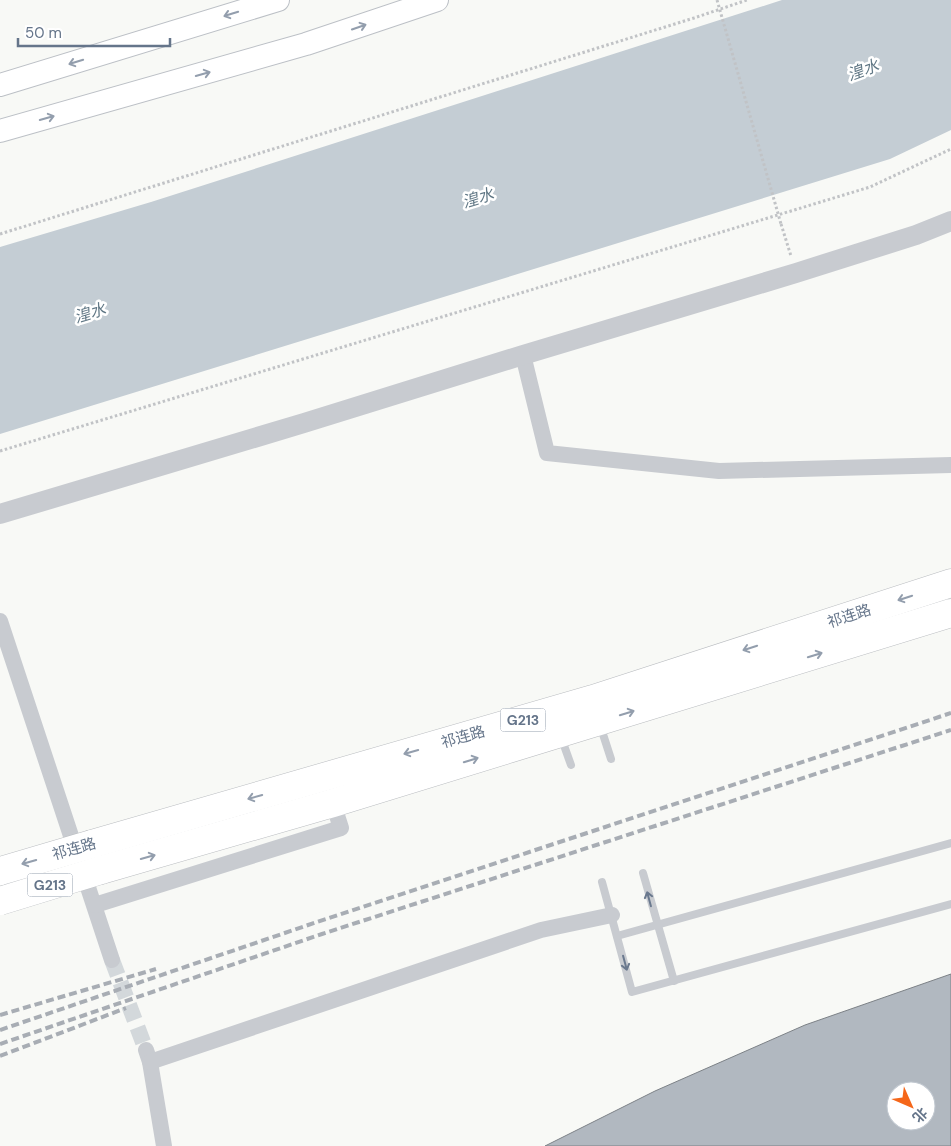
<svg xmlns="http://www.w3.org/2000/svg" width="951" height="1146" font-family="'DM Sans','Noto Sans SC',sans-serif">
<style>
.water{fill:#c4cdd4}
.building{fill:#b1b8c0;stroke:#7c8186;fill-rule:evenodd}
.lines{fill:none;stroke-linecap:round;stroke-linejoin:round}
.minor-tunnel{stroke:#d3d8db;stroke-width:16;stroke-dasharray:16 8;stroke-linecap:butt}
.secondary-casing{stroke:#bcc0c6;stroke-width:24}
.trunk-casing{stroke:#babdc1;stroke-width:29}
.path{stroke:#c1c3c6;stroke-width:3;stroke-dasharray:2.5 2.5;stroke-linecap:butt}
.service{stroke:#c8cbd0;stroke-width:8}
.minor{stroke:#c8cbd0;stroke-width:16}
.tertiary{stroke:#c8cbd0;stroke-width:20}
.secondary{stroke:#fff;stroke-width:22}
.trunk{stroke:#fff;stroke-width:28}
.rail{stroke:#a8adb4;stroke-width:4;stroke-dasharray:8 4;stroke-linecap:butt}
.trunk-bridge-casing{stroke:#babdc1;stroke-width:29;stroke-linecap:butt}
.path-bridge{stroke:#c1c3c6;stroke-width:3;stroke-dasharray:2.5 2.5;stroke-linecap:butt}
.trunk-bridge{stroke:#fff;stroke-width:28}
.oneway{stroke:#939ead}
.oneway2{stroke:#6a798e}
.labels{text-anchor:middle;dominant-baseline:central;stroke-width:5;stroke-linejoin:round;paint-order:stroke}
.shield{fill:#fff;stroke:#939ead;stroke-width:1}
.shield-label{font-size:14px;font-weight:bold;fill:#65758a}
.street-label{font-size:15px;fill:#65758a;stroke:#fff}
.water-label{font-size:16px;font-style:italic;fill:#607785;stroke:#fff}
</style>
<rect width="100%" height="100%" fill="#f8f9f6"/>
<path class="water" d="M782 0H951V130L890 159 0 434V247L151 202Z"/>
<path class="building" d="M951 974V1146H545L655 1091 805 1025ZM896 1091H926V1121H896Z"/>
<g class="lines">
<path class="minor-tunnel" d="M112 960 146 1050"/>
<g class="secondary-casing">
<g id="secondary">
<path d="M0 85 278 0"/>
<path d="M0 131 306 44 437 0"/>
</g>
</g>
<g class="trunk-casing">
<g id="trunk">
<path d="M92 844 593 699 951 583"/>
<path d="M101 870 333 803 951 613"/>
</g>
</g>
<g class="path">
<path d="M781 224 791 256"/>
<path d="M0 234 694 18 747 0"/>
<path d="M0 451 870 187 951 149"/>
</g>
<g class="service">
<path d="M600 725 611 759"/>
<path d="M561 737 571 765"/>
<path d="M643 873 674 981"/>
<path d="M602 882 632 992 951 904"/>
<path d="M617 936 951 843"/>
</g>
<g class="minor">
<path d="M523 355 547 453 719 471 951 465"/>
<path d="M0 621 112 960"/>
<path d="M95 905 341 828 333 803"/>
<path d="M146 1050 150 1062 164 1146"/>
<path d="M150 1062 541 930 612 915"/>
</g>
<path class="tertiary" d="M0 514 304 423 523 355 796 273 916 235 951 221"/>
<use href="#secondary" class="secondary"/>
<use href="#trunk" class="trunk"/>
<g class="rail">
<path d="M0 1015 156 969"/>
<path d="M0 1030 317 922 951 713"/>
<path d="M0 1044 322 934 951 730"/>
<path d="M0 1056 126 1008"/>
</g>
<g class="trunk-bridge-casing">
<g id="trunk-bridge">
<path d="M0 871 92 844"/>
<path d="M0 901 101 870"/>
</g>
</g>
<path class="path-bridge" d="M717 0 781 224"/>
<use href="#trunk-bridge" class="trunk-bridge"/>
</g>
<defs><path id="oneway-shaft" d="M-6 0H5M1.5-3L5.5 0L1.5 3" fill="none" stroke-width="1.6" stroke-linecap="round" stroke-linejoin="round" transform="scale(1.25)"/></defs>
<g class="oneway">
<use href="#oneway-shaft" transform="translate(231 14) rotate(163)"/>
<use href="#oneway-shaft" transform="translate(359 27) rotate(-19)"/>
<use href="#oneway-shaft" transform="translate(76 62) rotate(163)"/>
<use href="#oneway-shaft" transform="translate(203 74) rotate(-16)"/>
<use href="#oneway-shaft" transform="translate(47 118) rotate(-16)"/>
<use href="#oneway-shaft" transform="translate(905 598) rotate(162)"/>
<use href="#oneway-shaft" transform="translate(750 648) rotate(162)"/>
<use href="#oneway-shaft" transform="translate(815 655) rotate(-17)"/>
<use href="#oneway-shaft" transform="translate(627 713) rotate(-17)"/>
<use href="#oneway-shaft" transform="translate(411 752) rotate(164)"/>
<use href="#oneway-shaft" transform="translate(471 760) rotate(-17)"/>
<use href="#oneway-shaft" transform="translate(255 797) rotate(164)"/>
<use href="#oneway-shaft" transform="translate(148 857) rotate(-16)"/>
<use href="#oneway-shaft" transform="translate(29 862) rotate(164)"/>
</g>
<g class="oneway2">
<use href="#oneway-shaft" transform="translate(649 899) rotate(-105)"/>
<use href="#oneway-shaft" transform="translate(625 963) rotate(75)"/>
</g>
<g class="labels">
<g class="shield">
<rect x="500.5" y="708.5" width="45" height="23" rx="4"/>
<rect x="27.5" y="873.5" width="45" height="23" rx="4"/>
</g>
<g class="shield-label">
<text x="523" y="720">G213</text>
<text x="50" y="885">G213</text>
</g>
<g class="street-label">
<text transform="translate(849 616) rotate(-18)">祁连路</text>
<text transform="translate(463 737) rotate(-16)">祁连路</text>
<text transform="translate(74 849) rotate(-16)">祁连路</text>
</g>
<g class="water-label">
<text transform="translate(863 70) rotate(-20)">湟水</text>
<text transform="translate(478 198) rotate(-17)">湟水</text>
<text transform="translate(90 313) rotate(-17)">湟水</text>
</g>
</g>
<g transform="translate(911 1106) rotate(135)"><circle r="24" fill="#ffffff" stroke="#c1c8d0"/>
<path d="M0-4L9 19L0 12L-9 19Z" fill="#f5671a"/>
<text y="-8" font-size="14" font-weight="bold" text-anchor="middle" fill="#65758a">北</text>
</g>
<path d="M18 38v8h152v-8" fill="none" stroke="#65758a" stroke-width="2.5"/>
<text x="25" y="38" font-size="15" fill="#65758a" stroke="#ffffff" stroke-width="4" paint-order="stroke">50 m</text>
</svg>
